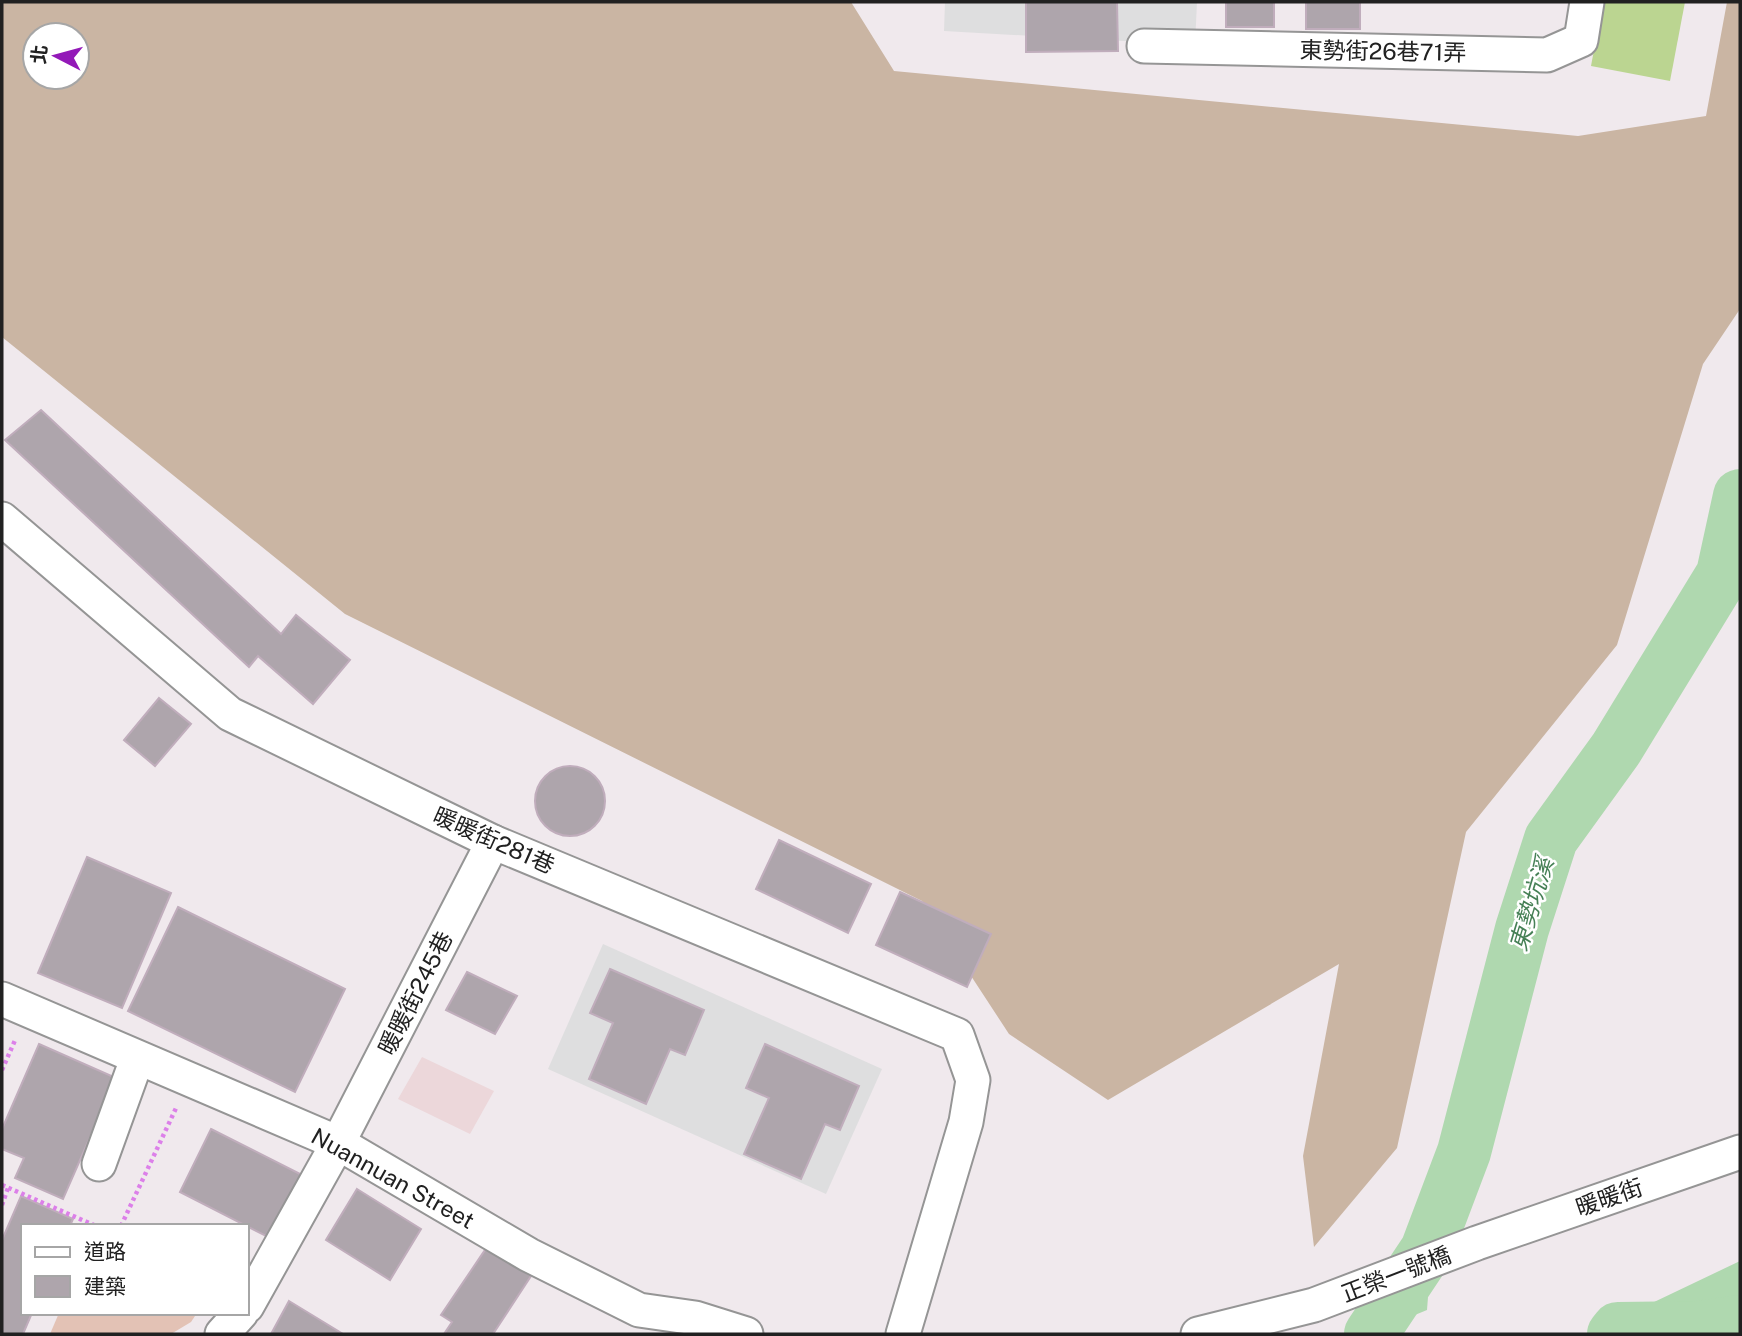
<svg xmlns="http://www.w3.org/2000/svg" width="1742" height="1336" font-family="'Public Sans','Noto Sans TC',sans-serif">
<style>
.residential{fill:#dededf}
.farmland{fill:#ecd7da}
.grass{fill:#e3c2b5}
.forest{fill:#cab5a3;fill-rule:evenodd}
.pitch{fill:#bbd591}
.water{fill:#afd8af}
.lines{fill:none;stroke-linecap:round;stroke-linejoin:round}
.river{stroke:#afd8af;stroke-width:54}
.building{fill:#aea5ac;stroke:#c0adbc;stroke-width:2}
.minor-casing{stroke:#959595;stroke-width:37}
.path{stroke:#dc80e9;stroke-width:4.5;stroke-dasharray:3.5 3.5;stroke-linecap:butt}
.minor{stroke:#fff;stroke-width:33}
.labels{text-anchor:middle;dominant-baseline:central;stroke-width:5;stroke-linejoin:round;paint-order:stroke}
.street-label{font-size:23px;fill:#212121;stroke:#fff}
.water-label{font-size:24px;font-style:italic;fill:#468056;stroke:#fff}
</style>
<rect width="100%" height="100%" fill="#f0e9ed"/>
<g class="residential">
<path d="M945 2H1197L1195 45 944 31Z"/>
<path d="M603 944 882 1069 826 1194 548 1069Z"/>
</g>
<path class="farmland" d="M422 1057 494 1091 470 1134 398 1099Z"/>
<path class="grass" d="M59 1313H197L191 1322 171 1334H50Z"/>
<path class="forest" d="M2 2H851L894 71 1578 136 1706 116 1727 2H1740V309L1703 364 1617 645 1466 832 1397 1148 1314 1247 1303 1156 1339 964 1108 1100 1009 1034 922 901 345 614 2 337ZM35 35H77V77H35Z"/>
<path class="pitch" d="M1603 2H1685L1670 81 1591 66Z"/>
<g class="water">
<path d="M1740 1261V1334L1622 1324 1613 1334H1599L1608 1324Z"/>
<path d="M1428 1297 1427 1310 1388 1326 1383 1334H1356L1366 1322Z"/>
</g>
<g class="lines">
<g class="river">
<path d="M1371 1334 1427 1250 1464 1152 1522 929 1551 839 1616 749 1723 574 1740 496"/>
<path d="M1614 1334 1618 1329 1697 1328 1740 1322"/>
</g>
</g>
<g class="building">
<path d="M1026 2H1117L1118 51 1026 52Z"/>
<rect x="1226" y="2" width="48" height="25"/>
<rect x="1306" y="2" width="54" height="27"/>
<path d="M41 410 281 634 296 615 350 660 313 704 258 656 249 667 5 440Z"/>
<path d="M159 698 191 724 155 766 124 740Z"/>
<circle cx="570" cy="801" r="35"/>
<path d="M779 840 871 884 848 933 756 889Z"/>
<path d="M87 857 171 893 122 1008 38 973Z"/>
<path d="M900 892 991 934 967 987 876 945Z"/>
<path d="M178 907 345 989 295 1092 128 1011Z"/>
<path d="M610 969 704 1010 685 1055 670 1049 646 1104 589 1079 613 1023 590 1013Z"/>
<path d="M467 972 517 996 495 1034 446 1010Z"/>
<path d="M39 1044 116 1078 63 1199 15 1178 24 1158 2 1149V1129Z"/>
<path d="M765 1044 859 1086 840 1130 825 1124 801 1179 744 1154 769 1098 746 1088Z"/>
<path d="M211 1129 304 1176 272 1239 180 1192Z"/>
<path d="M357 1189 421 1229 390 1280 326 1240Z"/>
<path d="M21 1196 73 1219 70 1226H23V1313H32L23 1334H2V1240Z"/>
<path d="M487 1247 531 1276 493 1334H444L452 1322 441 1315Z"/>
<path d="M289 1301 343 1334H271Z"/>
</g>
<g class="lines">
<g class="minor-casing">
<g id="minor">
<path d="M1144 46 1547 55 1581 40 1587 2"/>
<path d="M2 519 230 714 493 842 957 1035 973 1080 966 1122 903 1334"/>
<path d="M2 999 338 1143 529 1255 639 1310 695 1318 746 1334"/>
<path d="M99 1164 137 1059"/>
<path d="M247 1306 338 1143 493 842"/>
<path d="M222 1334 241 1313"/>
<path d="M1198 1334 1314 1305 1477 1243 1740 1152"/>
</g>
</g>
<g class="path">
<path d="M2 1070 16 1038"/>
<path d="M2 1185 96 1226"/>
<path d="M2 1205 8 1188"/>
<path d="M121 1226 177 1106"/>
</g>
<use href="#minor" class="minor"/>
</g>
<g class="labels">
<g class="street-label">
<text transform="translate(1383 51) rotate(1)">東勢街26巷71弄</text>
<text transform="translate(494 840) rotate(24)">暖暖街281巷</text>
<text transform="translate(415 993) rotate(-63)">暖暖街245巷</text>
<text transform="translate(393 1178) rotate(29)">Nuannuan Street</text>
<text transform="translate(1609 1197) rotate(-19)">暖暖街</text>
<text transform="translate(1396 1274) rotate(-21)">正榮一號橋</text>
</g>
<g class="water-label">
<text transform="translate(1531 904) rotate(-73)">東勢坑溪</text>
</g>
</g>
<rect width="1742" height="1336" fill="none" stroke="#212121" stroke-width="7"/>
<rect x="21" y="1224" width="228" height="91" fill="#ffffff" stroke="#a6a6a6" stroke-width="2"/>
<rect x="35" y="1247" width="35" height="10" fill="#ffffff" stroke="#a6a6a6" stroke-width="2"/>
<text x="84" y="1259" font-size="21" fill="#212121">道路</text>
<rect x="35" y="1276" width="35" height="21" fill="#aea5ac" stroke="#a6a6a6" stroke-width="2"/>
<text x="84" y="1294" font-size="21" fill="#212121">建築</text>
<g transform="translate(56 56) rotate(276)"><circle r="33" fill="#ffffff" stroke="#a6a6a6" stroke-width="2"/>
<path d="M0-5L12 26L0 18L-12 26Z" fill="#9319b8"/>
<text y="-10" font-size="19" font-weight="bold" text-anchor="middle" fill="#212121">北</text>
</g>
</svg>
